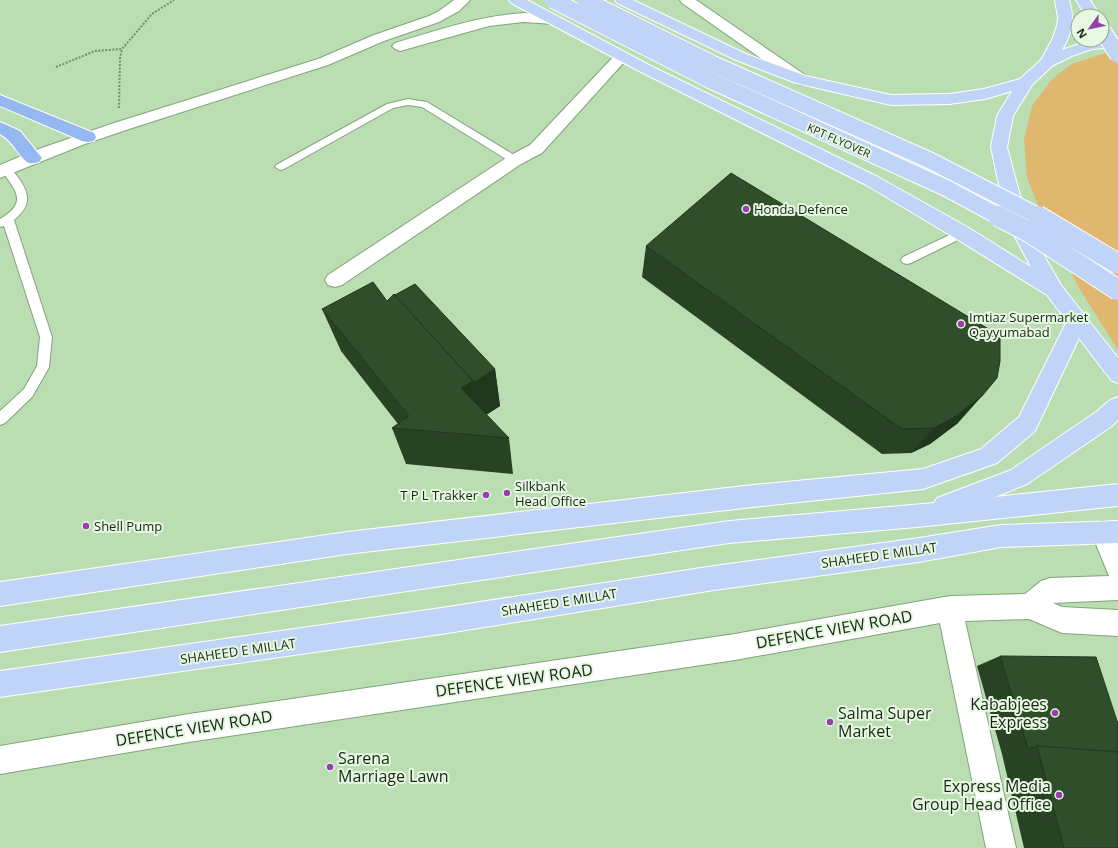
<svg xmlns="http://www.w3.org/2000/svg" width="1118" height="848" font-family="'Open Sans',sans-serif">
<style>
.green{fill:#e0b76f}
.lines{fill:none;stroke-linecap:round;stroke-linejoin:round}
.lane-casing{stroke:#82a37b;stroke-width:2}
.street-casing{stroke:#82a37b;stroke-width:2}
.secondary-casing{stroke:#82a37b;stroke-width:2}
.primary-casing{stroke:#fff;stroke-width:2}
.highway-casing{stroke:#fff;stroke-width:2}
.path{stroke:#748d6e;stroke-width:2;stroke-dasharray:2 1.5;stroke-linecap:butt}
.lane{fill:#fff;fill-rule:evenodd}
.street{fill:#fff;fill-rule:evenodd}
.secondary{fill:#fff;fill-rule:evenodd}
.primary{fill:#c0d4f7;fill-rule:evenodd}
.highway{fill:#96b8f1;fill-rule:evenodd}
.primary-bridge-far1-casing{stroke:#fff;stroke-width:18;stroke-linecap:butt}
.primary-bridge-casing{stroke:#fff;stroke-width:22;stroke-linecap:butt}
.primary-bridge-far1{stroke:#c0d4f7;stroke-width:16}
.primary-bridge{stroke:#c0d4f7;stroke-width:20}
.wall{fill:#284323}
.shaded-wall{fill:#21371d}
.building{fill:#2f4e29;stroke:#21371d}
.poi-dot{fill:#973eaa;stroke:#e6f8e2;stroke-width:1.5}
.labels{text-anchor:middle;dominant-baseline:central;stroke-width:4;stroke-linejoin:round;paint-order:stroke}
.far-street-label{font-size:11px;fill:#192616;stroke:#e6f8e2}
.poi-label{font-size:13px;fill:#192616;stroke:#e6f8e2;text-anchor:start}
.street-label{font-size:13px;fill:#192616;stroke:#e6f8e2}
.near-street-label{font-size:16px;fill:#192616;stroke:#e6f8e2}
.near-poi-label{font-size:16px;fill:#192616;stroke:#e6f8e2;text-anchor:end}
</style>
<rect width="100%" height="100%" fill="#baddb2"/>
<path class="green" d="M1118 52V350L1079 288 1044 220 1027 178 1024 139 1032 106 1052 79 1072 64 1103 54Z"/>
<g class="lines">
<g class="lane-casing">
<g id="lane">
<path d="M408 99 427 102 519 158 520 160 515 163 511 162 422 107 408 105 393 108 284 169 280 170 275 167 276 165 387 104Z"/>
<path d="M6 166C11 167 14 172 17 176 31 194 31 206 14 220L52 337 49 367 47 371 32 397 5 423 0 425V411L24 389 37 366 40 337 4 226 0 227V219C30 201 14 190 1 169Z"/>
<path d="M962 229 966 230 967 233 966 236 911 263 907 264 903 263 901 260 903 257Z"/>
</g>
</g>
<g class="street-casing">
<g id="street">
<path d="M680 0H696L808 77 810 80 808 83 802 85 796 83 682 3Z"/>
<path d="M621 52 626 54 629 57 626 60 542 153 521 164 342 285 335 287 328 285 325 280 328 275 509 156 530 145 616 54Z"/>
<path d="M1103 521 1111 524 1118 539V600L1053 603 1062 607 1118 610V636L1062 633 1029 619 965 621 1016 848H986L940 623 735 660 189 742 0 774V746L189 714 735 634 950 596 1025 594 1041 581 1050 578 1109 576 1091 532 1095 524Z"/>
</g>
</g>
<g class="secondary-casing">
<g id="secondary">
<path d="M454 0H470L459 11 439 22 384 41 328 65 126 130 85 144 0 178V165L33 151 114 123 318 59 374 35 429 16 439 11Z"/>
<path d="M524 13 559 17 561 20 559 23 554 24 524 22 489 26 400 51 395 49 392 46 395 43C438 30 479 16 524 13Z"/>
</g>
</g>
<g class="primary-casing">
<g id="primary">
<path d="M509 0H527L651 66 878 177 969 228 1031 267 1014 235 998 181 991 147 997 116 1012 91 985 99 949 104 891 105 796 83 736 60 617 3 615 0H633L746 54 806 76 891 95 949 94 984 89 1020 79 1041 60 1052 40 1057 26 1058 18 1055 0H1069C1075 19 1072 33 1062 50L1090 40 1118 39V47L1092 49 1072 56 1052 66 1032 85 1013 116 1007 147 1016 181 1032 235 1061 285 1118 358V383L1111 380 1079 338 1035 431 997 463 923 489 753 507 347 554 0 606V582L347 532 753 485 923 469 981 449 1019 417 1067 321 1047 295 955 238 866 185 641 72 511 3Z"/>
<path d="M1076 0H1090L1100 16H1086Z"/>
<path d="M1118 397V420L1112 426 1027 484 995 497 1118 484V506L917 527 729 543 0 652V626L729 521 934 503 937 498 1011 470 1096 412 1110 400Z"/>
<path d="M1118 521V543L1001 547 919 562 714 590 441 634 0 697V671L441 608 714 566 919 538 1001 525Z"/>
</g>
</g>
<g class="highway-casing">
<g id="highway">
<path d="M0 95 94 133 96 137 94 141 88 142 82 141 0 106Z"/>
<path d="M0 122 20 131 42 158 39 162C35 163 31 164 27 162 17 154 14 142 0 134Z"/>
</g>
</g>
<g class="path">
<path d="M56 67 95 51 122 49 152 14 174 0"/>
<path d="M119 108 120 58 122 49"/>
</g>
<use href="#lane" class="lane"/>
<use href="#street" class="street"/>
<use href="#secondary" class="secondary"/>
<use href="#primary" class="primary"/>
<use href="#highway" class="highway"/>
<g class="primary-bridge-far1-casing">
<g id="primary-bridge-far1">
<path d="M553 0 712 81 946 188 1000 217"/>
<path d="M585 0 713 64 929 160 1040 217"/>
<path d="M1102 30 1118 55"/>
</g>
</g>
<g class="primary-bridge-casing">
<g id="primary-bridge">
<path d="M998 216 1029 232 1118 290"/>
<path d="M1038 216 1118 264"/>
</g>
</g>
<use href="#primary-bridge-far1" class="primary-bridge-far1"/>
<use href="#primary-bridge" class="primary-bridge"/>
</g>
<g class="wall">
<path d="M646 246 958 423 930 444 911 453 882 454 642 277Z"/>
<path d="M387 301 495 369 500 406 486 415 509 438 513 474 406 464 392 428 398 424 341 351 322 309Z"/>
<path d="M1000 656 1118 848H1024L1002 754 977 666Z"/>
</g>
<g class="shaded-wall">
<path d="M495 369 500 406 469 426 461 388 473 381Z"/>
<path d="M982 396 958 423 930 444 911 453 934 428Z"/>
</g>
<g class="building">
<path d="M731 173 1000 336V361L997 378 982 396 953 418 934 428 902 429 646 246Z"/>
<path d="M373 282 387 301 394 294 473 381 461 388 509 438 392 428 409 416 322 309Z"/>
<path d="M415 284 495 369 473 383V381L395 295Z"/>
<path d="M1000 656 1096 657 1118 724V752L1037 746 1028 749Z"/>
<path d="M1037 746 1118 752V848H1064Z"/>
</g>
<g class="poi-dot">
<circle cx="746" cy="209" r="4"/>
<circle cx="961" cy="324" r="4"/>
<circle cx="507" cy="493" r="4"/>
<circle cx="486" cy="495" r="4"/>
<circle cx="86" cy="526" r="4"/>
<circle cx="1055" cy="713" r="4"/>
<circle cx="830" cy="722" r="4"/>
<circle cx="330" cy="767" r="4"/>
<circle cx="1059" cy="795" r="4"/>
</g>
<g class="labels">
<g class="far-street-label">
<text transform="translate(839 140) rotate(24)">KPT FLYOVER</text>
</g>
<g class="poi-label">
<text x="754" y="209">Honda Defence</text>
<text x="969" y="317">Imtiaz Supermarket<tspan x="969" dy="15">Qayyumabad</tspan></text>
<text x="515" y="486">Silkbank<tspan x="515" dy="15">Head Office</tspan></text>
<text x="478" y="495" text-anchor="end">T P L Trakker</text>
<text x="94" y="526">Shell Pump</text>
</g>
<g class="street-label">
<text transform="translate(879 555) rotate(-8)">SHAHEED E MILLAT</text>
<text transform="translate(559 602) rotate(-9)">SHAHEED E MILLAT</text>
<text transform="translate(238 651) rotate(-8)">SHAHEED E MILLAT</text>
</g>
<g class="near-street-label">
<text transform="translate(834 629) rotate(-10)">DEFENCE VIEW ROAD</text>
<text transform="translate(514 680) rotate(-8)">DEFENCE VIEW ROAD</text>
<text transform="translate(194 728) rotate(-9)">DEFENCE VIEW ROAD</text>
</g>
<g class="near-poi-label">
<text x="1047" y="704">Kababjees<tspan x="1047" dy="18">Express</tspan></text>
<text x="838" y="713" text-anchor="start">Salma Super<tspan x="838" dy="18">Market</tspan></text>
<text x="338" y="758" text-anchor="start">Sarena<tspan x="338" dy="18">Marriage Lawn</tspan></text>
<text x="1051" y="786">Express Media<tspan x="1051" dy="18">Group Head Office</tspan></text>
</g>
</g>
<g transform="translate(1090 28) rotate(237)"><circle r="19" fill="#e6f8e2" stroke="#94a490"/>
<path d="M0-3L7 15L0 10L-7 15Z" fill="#973eaa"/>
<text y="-6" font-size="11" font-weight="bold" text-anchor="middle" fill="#192616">N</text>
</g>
</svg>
